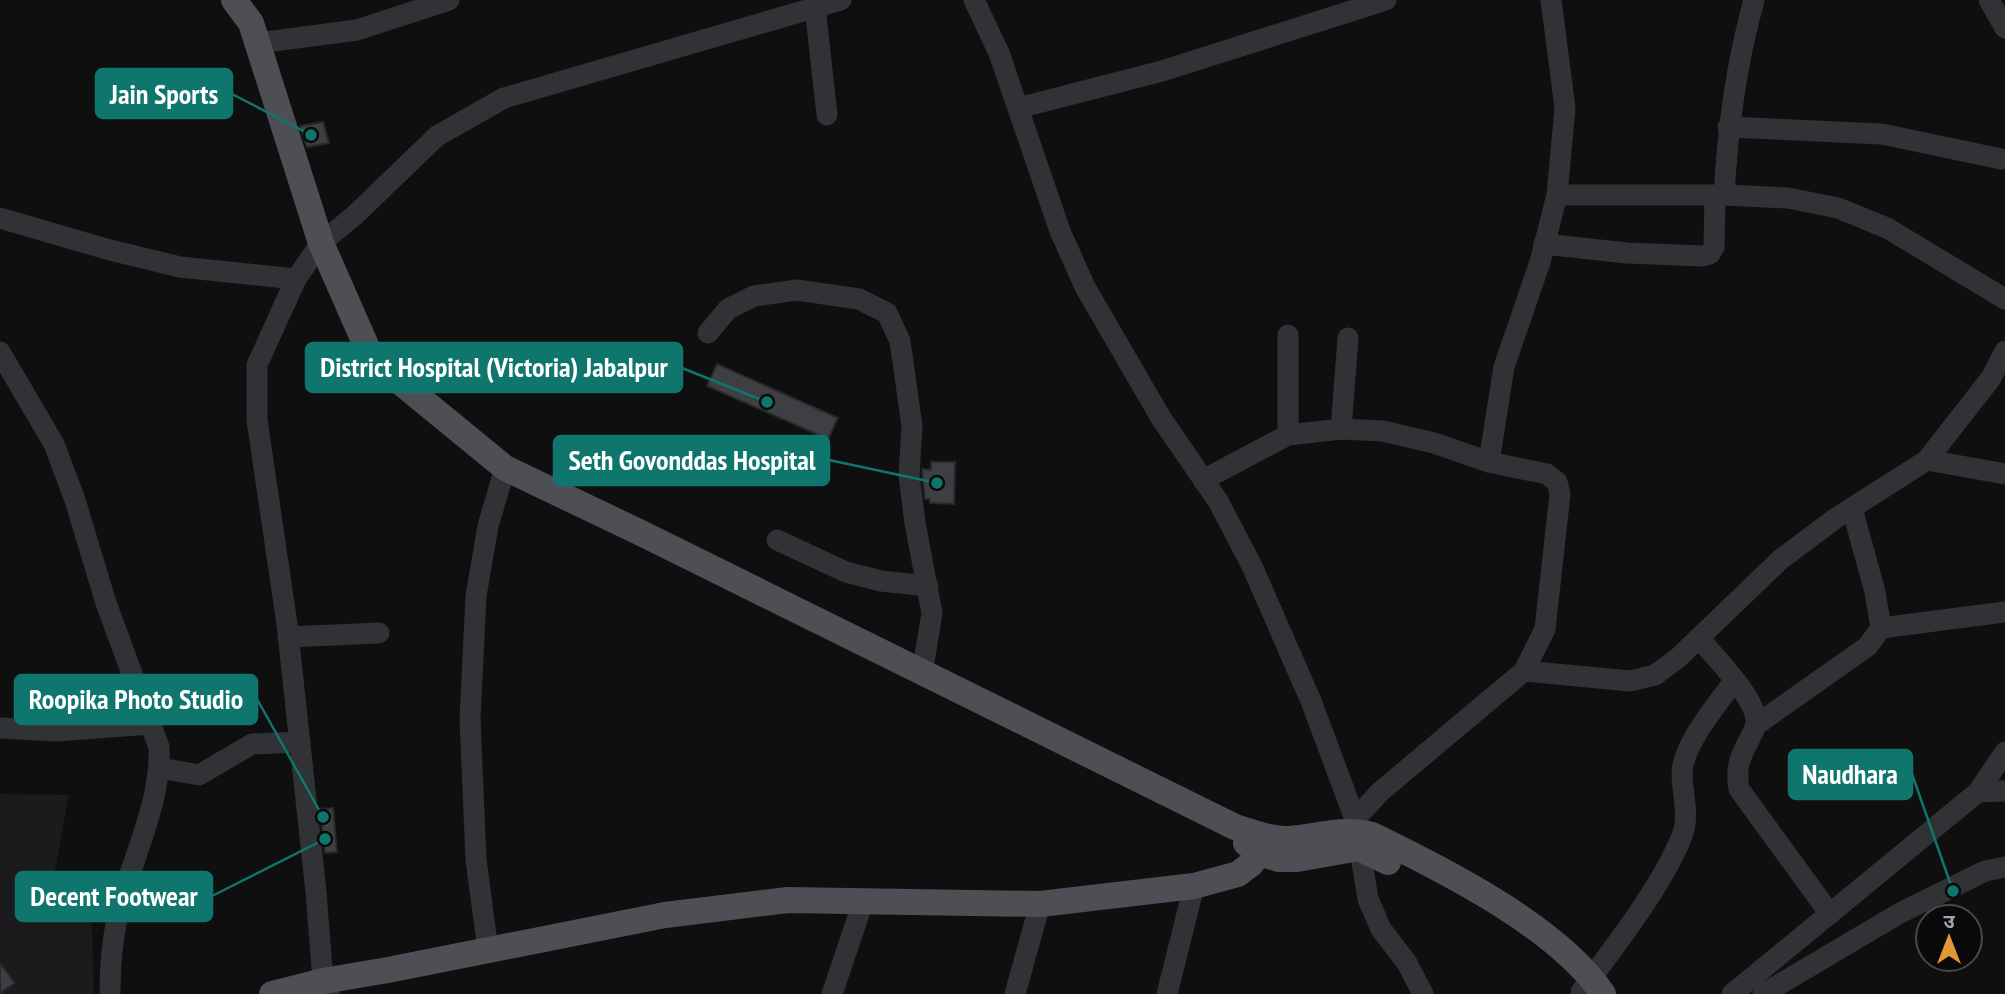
<svg xmlns="http://www.w3.org/2000/svg" width="2005" height="994" font-family="'PT Sans Narrow','Noto Sans Devanagari',sans-serif">
<style>
.built{fill:#1b1b1d}
.building{fill:#3e3f43;stroke:#29292c;stroke-width:2}
.lines{fill:none;stroke-linecap:round;stroke-linejoin:round}
.minor{stroke:#303235;stroke-width:21}
.major{stroke:#4d4f54;stroke-width:26}
.leader{fill:none;stroke:#0f766e;stroke-width:2.5}
.callout-dot{fill:#0f766e;stroke:#0a0a0b;stroke-width:2.5}
.callout{fill:#0f766e;stroke:#0f766e;stroke-width:2.5}
.callout-label{font-size:28px;text-anchor:middle;font-weight:bold;fill:#fff}
</style>
<rect width="100%" height="100%" fill="#0f0f10"/>
<path class="built" d="M0 794 69 795 52 886 92 924 94 994H0Z"/>
<g class="building">
<path d="M323 122 329 143 307 147 300 126Z"/>
<path d="M717 364 838 418 828 439 707 386Z"/>
<path d="M931 462H955L954 504 930 503V499H925L922 469 931 470Z"/>
<path d="M333 808 337 852 325 853 320 809Z"/>
<path d="M0 963 15 983 0 993Z"/>
</g>
<g class="lines">
<g class="minor">
<path d="M974 0 999 53 1060 231 1085 287 1161 418 1218 501 1252 566 1311 701 1355 819 1368 899 1381 929 1407 963 1423 994"/>
<path d="M1989 0 2005 28"/>
<path d="M815 7 827 115"/>
<path d="M258 43 357 30 449 0"/>
<path d="M1018 108 1162 71 1386 0"/>
<path d="M1728 127 1882 134 2001 159"/>
<path d="M1557 195H1724L1788 198 1838 208 1887 228 2005 299"/>
<path d="M1724 195C1728 126 1736 66 1754 0"/>
<path d="M0 218 110 250 180 267 296 279"/>
<path d="M1544 244 1627 253 1703 256 1710 254 1714 247 1715 195"/>
<path d="M708 333 728 309 754 296 797 290 859 299 887 313 900 341 912 426 909 475 915 523 932 613 922 674"/>
<path d="M1288 335V435"/>
<path d="M0 352 54 444 75 500 106 603 159 747C161 798 138 845 124 893 113 926 110 959 110 994"/>
<path d="M1341 429 1348 338"/>
<path d="M1927 460 2005 474"/>
<path d="M1203 480 1288 435 1341 429 1383 431 1434 443 1489 462"/>
<path d="M777 540 846 572 881 581 928 586"/>
<path d="M1881 628 2005 612"/>
<path d="M288 637 379 633"/>
<path d="M1699 638C1714 656 1758 700 1756 723 1756 728 1752 733 1750 738 1740 757 1735 768 1739 789L1830 914"/>
<path d="M1524 671 1630 681 1655 675 1678 658 1781 559 1836 518 1927 460 1991 378 2005 351"/>
<path d="M1756 725 1868 646 1881 628 1875 592 1852 508"/>
<path d="M0 728 56 731 151 724"/>
<path d="M160 768 199 775 252 744 300 742"/>
<path d="M1978 792 2005 791"/>
<path d="M1355 819 1380 792 1524 671 1545 629 1560 494 1557 482 1547 474 1489 462 1504 367 1540 262 1557 195 1565 108 1551 0"/>
<path d="M488 950 476 860 470 719 476 596 488 526 505 468"/>
<path d="M1581 992C1614 947 1661 888 1682 836 1690 815 1682 794 1682 773 1683 744 1717 705 1734 681"/>
<path d="M329 994 323 981 316 892 287 624 257 420V365L296 279 321 243 355 215 437 136 504 98 841 0"/>
<path d="M832 994 864 899"/>
<path d="M1015 994 1040 904"/>
<path d="M1167 994 1194 886"/>
<path d="M1732 994 1978 792 2005 752"/>
<path d="M1763 994 1900 913 1985 871 2005 867"/>
</g>
<g class="major">
<path d="M234 0 251 23 321 243 372 359 505 468 639 532 1235 827C1253 832 1271 840 1289 839 1317 837 1344 827 1372 835 1444 870 1558 927 1603 994"/>
<path d="M1246 843 1258 853 1279 859H1297L1359 848 1388 862"/>
<path d="M272 994 323 981 388 970 665 915 788 900 1040 904 1194 886 1238 874 1251 864 1270 838"/>
</g>
</g>
<path class="leader" d="M311 135L232 94M767 402L682 368M937 483L829 460M323 817L257 699M1953 891L1912 774M325 839L212 896"/>
<g class="callout-dot">
<circle cx="311" cy="135" r="7"/>
<circle cx="767" cy="402" r="7"/>
<circle cx="937" cy="483" r="7"/>
<circle cx="323" cy="817" r="7"/>
<circle cx="1953" cy="891" r="7"/>
<circle cx="325" cy="839" r="7"/>
</g>
<g class="callout">
<rect x="96" y="69" width="136" height="49" rx="7"/>
<rect x="306" y="343" width="376" height="49" rx="7"/>
<rect x="554" y="436" width="275" height="49" rx="7"/>
<rect x="15" y="675" width="242" height="49" rx="7"/>
<rect x="1789" y="750" width="123" height="49" rx="7"/>
<rect x="16" y="872" width="196" height="49" rx="7"/>
</g>
<g class="callout-label">
<text x="164" y="104">Jain Sports</text>
<text x="494" y="377">District Hospital (Victoria) Jabalpur</text>
<text x="692" y="470">Seth Govonddas Hospital</text>
<text x="136" y="709">Roopika Photo Studio</text>
<text x="1850" y="784">Naudhara</text>
<text x="114" y="906">Decent Footwear</text>
</g>
<g transform="translate(1949 938)"><circle r="33" fill="#0a0a0b" stroke="#46494d" stroke-width="2"/>
<path d="M0-5L12 26L0 18L-12 26Z" fill="#e39734"/>
<text y="-10" font-size="19" font-weight="bold" text-anchor="middle" fill="#a1a7b0">उ</text>
</g>
</svg>
